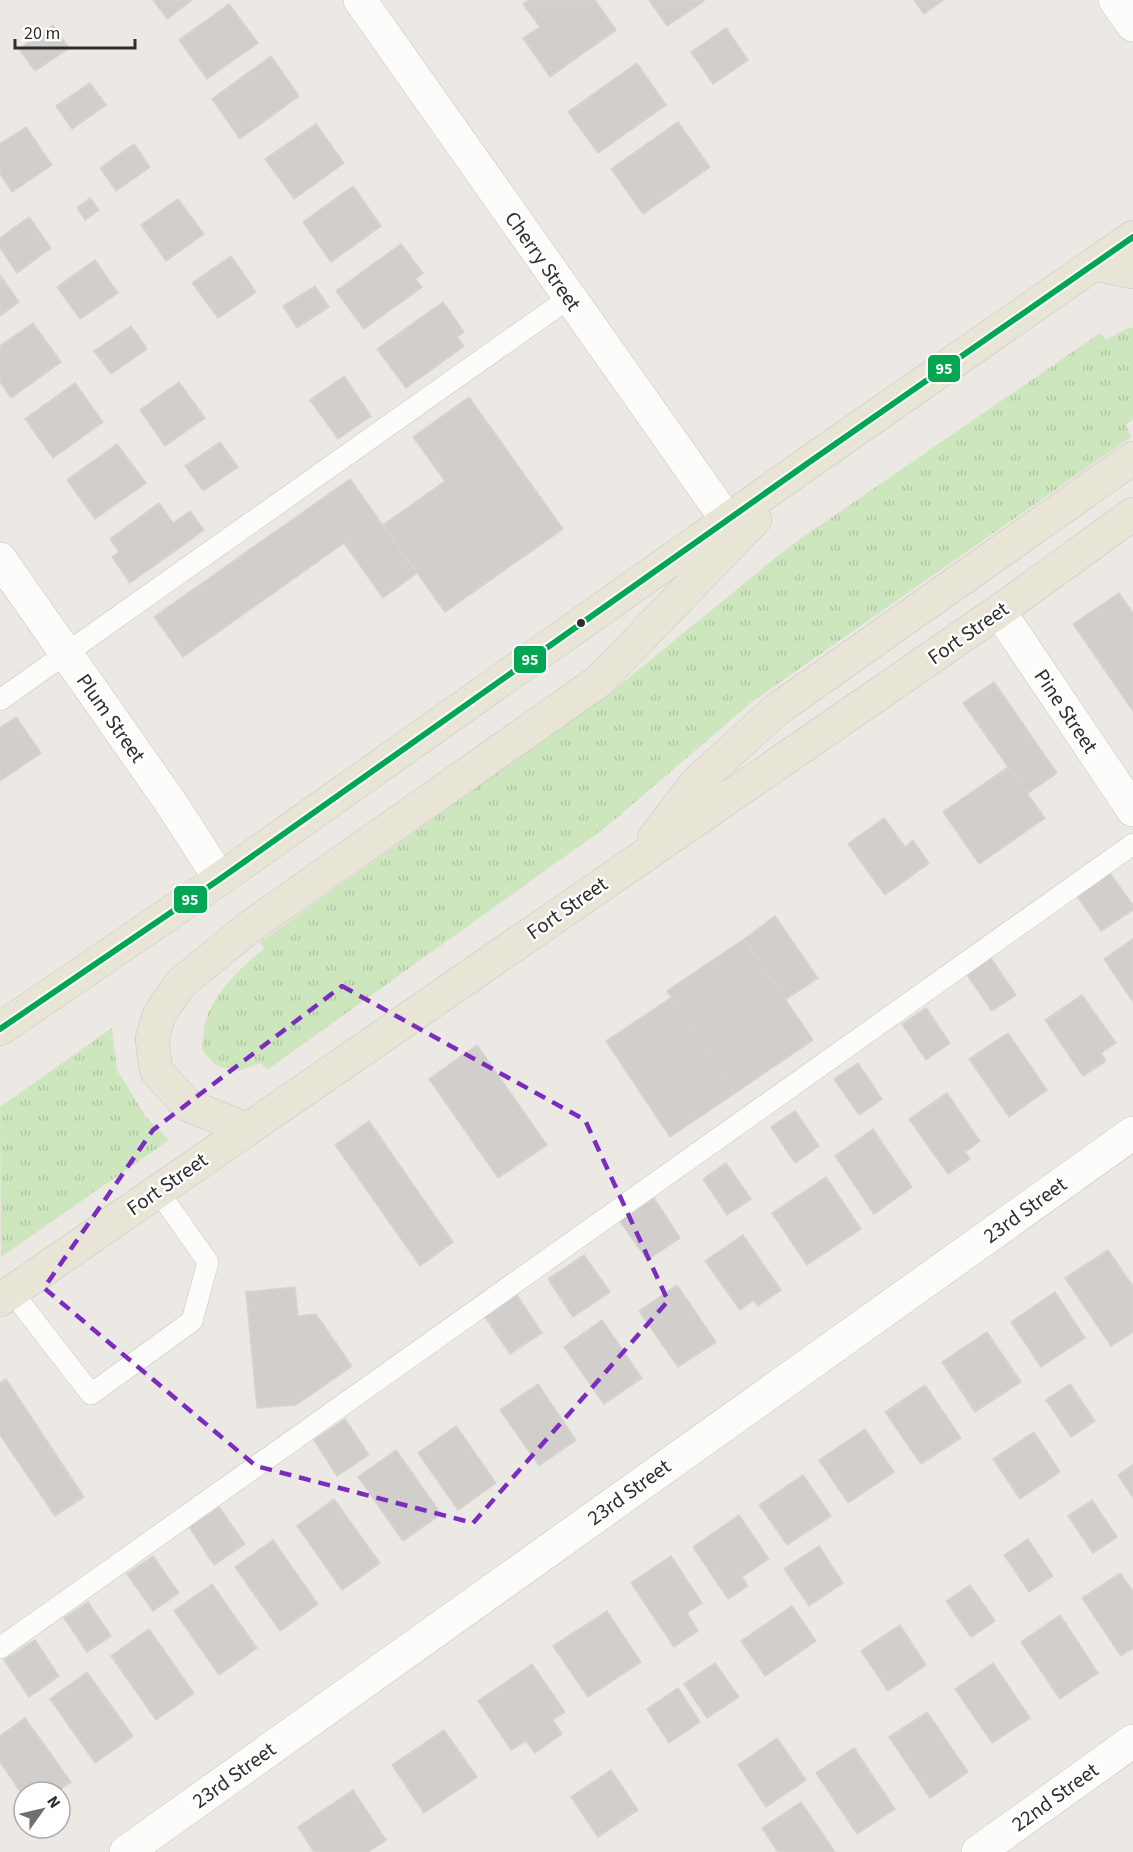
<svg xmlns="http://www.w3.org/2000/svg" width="1133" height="1852" font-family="'Source Sans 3',sans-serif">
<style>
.grass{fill:url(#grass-tufts)}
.building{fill:#d1cecb;stroke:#d7d4d0;stroke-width:1.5}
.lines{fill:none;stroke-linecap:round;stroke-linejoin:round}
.lane-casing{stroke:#c5c4c5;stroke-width:22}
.street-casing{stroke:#c5c4c5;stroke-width:34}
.primary-casing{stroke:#c6c5c4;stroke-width:34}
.lane{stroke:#fcfcfb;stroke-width:21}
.street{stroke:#fcfcfb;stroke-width:33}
.primary{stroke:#e8e4d6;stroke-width:33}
.bus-1-casing{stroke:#fff;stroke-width:10}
.bus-1{stroke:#00a651;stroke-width:6}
.marked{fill:none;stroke:#7b2cbf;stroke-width:4.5;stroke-dasharray:12 8;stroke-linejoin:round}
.bus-dot{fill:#2e2e2e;stroke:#fff;stroke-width:2}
.labels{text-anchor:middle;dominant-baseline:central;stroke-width:5;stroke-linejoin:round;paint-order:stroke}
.street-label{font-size:21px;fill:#2e2e2e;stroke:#fff}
.line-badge{stroke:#fff;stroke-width:2}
.badge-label{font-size:16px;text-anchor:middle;font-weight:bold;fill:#fff}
</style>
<defs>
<pattern id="grass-tufts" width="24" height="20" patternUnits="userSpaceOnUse" patternTransform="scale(1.5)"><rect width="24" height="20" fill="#cee6be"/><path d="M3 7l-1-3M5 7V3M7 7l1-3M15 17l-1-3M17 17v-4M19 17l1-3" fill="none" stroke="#b1c6a4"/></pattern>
</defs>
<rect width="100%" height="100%" fill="#ece8e4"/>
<g class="grass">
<path d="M1128 328H1133V419L1126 425 1131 437 753 701 606 827 267 1070 261 1063 237 1071 215 1065 202 1050C203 1042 203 1034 204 1027 212 994 239 969 264 949L260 942 610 693 790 546 1100 333 1106 340Z"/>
<path d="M112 1028 117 1070 146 1117 169 1140 1 1257 0 1107Z"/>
</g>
<g class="building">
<path d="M153 0H192L167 19Z"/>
<path d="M529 0H595L616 30 550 77 523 38 540 27 523 4Z"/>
<path d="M649 0H704V1L667 26Z"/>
<path d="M914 0H943L924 14Z"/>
<path d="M229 4 258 43 207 79 179 40Z"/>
<path d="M53 25 69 48 35 71 19 49Z"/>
<path d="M726 28 748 60 713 84 691 52Z"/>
<path d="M271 56 299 96 240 139 212 99Z"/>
<path d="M637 63 666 105 598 153 568 112Z"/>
<path d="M90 83 106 105 72 129 56 106Z"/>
<path d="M678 122 710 167 643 214 611 169Z"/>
<path d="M316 124 344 163 294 199 265 159Z"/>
<path d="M26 127 52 165 12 192 0 174V144Z"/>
<path d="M134 144 150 167 116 191 100 168Z"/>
<path d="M353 186 381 226 331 262 303 222Z"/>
<path d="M90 198 99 210 85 220 77 208Z"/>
<path d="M178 199 204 234 166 261 141 225Z"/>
<path d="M29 217 51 248 17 273 0 248V238Z"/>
<path d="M401 244 423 273 415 279 422 287 364 329 336 291Z"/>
<path d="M231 256 256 292 218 318 192 283Z"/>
<path d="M95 260 118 293 80 319 57 287Z"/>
<path d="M0 275 19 302 0 316Z"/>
<path d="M315 286 329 307 297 328 283 306Z"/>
<path d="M443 302 464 332 457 337 464 346 406 388 377 349Z"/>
<path d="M33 323 61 362 11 398 0 382V346Z"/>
<path d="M131 326 147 349 111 374 94 351Z"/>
<path d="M344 376 371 416 338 439 310 400Z"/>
<path d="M179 382 205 418 165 446 140 410Z"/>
<path d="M75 383 103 422 53 458 25 419Z"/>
<path d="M469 397 563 529 445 612 383 525 445 481 413 437Z"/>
<path d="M220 442 238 467 203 491 185 466Z"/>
<path d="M117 444 146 483 95 519 67 480Z"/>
<path d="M350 479 417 573 383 598 344 543 183 657 154 617Z"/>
<path d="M159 503 173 523 190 511 204 530 130 583 112 557 119 552 110 539Z"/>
<path d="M1119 593 1133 613V711L1073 624Z"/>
<path d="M994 682 1057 773 1027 794 963 703Z"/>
<path d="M16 717 41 753 0 781V728Z"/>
<path d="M1008 767 1045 818 979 864 943 812Z"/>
<path d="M884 818 905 847 913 840 929 863 885 895 848 844Z"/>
<path d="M1110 873 1133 905V910L1101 931 1077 896Z"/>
<path d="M775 916 818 978 785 1000 744 939Z"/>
<path d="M744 939 813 1040 735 1093 667 991Z"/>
<path d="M1133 939V1002L1104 959Z"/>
<path d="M991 958 1016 995 992 1011 967 975Z"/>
<path d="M1082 995 1116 1043 1101 1053 1106 1061 1083 1076 1045 1020Z"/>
<path d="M672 997 735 1093 670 1137 606 1041Z"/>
<path d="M926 1008 950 1043 926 1060 902 1024Z"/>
<path d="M1008 1033 1047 1090 1009 1117 969 1059Z"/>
<path d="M477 1045 547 1145 498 1178 429 1079Z"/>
<path d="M858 1063 882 1099 859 1115 834 1079Z"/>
<path d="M947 1093 980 1141 965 1152 970 1159 948 1174 909 1119Z"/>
<path d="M795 1111 819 1146 795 1163 771 1127Z"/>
<path d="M369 1121 453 1242 420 1266 335 1145Z"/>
<path d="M873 1129 912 1187 874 1214 835 1156Z"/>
<path d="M726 1163 751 1199 727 1215 703 1179Z"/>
<path d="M826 1177 861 1229 807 1265 772 1213Z"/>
<path d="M654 1198 680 1238 647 1260 620 1221Z"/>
<path d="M743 1235 781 1290 758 1306 754 1300 740 1310 705 1261Z"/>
<path d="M1108 1250 1133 1286V1332L1111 1346 1065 1278Z"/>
<path d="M584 1255 610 1292 573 1317 548 1279Z"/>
<path d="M677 1285 716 1342 678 1367 639 1311Z"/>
<path d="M295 1287 298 1316 316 1314 352 1366 296 1405 257 1408 246 1292Z"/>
<path d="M1055 1292 1085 1338 1041 1367 1011 1322Z"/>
<path d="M517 1295 542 1333 510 1354 485 1317Z"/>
<path d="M602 1320 642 1378 604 1404 564 1347Z"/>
<path d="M987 1332 1021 1382 975 1412 942 1362Z"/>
<path d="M6 1379 84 1497 55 1516 0 1435V1383Z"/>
<path d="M538 1384 576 1440 539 1466 500 1410Z"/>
<path d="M1070 1384 1095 1421 1071 1437 1046 1400Z"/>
<path d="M925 1385 961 1438 921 1464 885 1412Z"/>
<path d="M345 1419 369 1455 337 1476 314 1440Z"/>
<path d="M456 1426 496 1483 458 1510 418 1453Z"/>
<path d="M865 1429 894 1472 848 1503 819 1460Z"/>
<path d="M1034 1432 1060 1472 1020 1499 993 1459Z"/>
<path d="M396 1450 441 1514 403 1541 358 1477Z"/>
<path d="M1133 1465V1498L1118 1475Z"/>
<path d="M803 1475 831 1516 787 1545 759 1505Z"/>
<path d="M334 1499 380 1563 342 1590 297 1526Z"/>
<path d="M1092 1500 1117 1537 1093 1553 1068 1516Z"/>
<path d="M219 1507 245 1544 214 1565 189 1527Z"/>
<path d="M739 1515 769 1559 742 1577 748 1586 728 1599 693 1547Z"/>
<path d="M1028 1539 1053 1576 1029 1592 1004 1555Z"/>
<path d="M273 1540 318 1604 280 1631 235 1567Z"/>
<path d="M819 1546 843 1583 809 1606 784 1569Z"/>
<path d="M153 1556 179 1593 153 1611 127 1574Z"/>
<path d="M671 1556 702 1603 687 1613 698 1631 674 1647 631 1583Z"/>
<path d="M1120 1573 1133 1591V1648L1121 1656 1082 1598Z"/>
<path d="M212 1584 257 1648 219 1675 174 1611Z"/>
<path d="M970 1585 995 1621 971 1637 946 1601Z"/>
<path d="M88 1602 111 1636 87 1652 64 1618Z"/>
<path d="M792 1606 816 1641 765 1676 741 1641Z"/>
<path d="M607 1611 641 1662 588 1697 553 1646Z"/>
<path d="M1060 1615 1098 1673 1060 1699 1021 1642Z"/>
<path d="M900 1625 926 1665 888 1691 861 1651Z"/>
<path d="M149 1629 194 1693 156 1720 111 1656Z"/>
<path d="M35 1640 59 1676 29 1697 4 1660Z"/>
<path d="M715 1663 739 1697 707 1718 684 1684Z"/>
<path d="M993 1663 1030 1718 992 1743 955 1689Z"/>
<path d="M532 1664 565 1712 553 1720 562 1734 535 1753 526 1741 511 1750 478 1701Z"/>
<path d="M87 1672 133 1736 95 1763 50 1699Z"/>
<path d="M678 1688 700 1722 669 1743 647 1709Z"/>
<path d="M927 1712 968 1772 930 1798 889 1737Z"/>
<path d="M25 1718 71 1782 57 1792H24V1797L0 1762V1736Z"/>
<path d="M444 1730 477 1777 424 1813 392 1765Z"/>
<path d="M777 1738 806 1780 766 1807 738 1765Z"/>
<path d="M854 1748 895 1809 857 1834 816 1773Z"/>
<path d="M611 1770 638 1810 598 1837 571 1797Z"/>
<path d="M353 1790 386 1840 368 1852H314L298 1827Z"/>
<path d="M801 1802 835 1852H778L762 1828Z"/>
</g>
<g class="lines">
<g class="lane-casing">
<g id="lane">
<path d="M0 700 569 298"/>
<path d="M12 1292 91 1394 192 1321 208 1262 158 1191"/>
<path d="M0 1648 1133 844"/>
</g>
</g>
<g class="street-casing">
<g id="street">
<path d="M360 0 727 520"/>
<path d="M1115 0 1133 25"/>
<path d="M0 559 173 806 220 879"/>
<path d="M999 611 1133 810"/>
<path d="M126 1852 1133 1133"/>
<path d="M978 1852 1133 1741"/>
</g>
</g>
<g class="primary-casing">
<g id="primary">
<path d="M1094 264 1133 272"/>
<path d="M654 838 695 784 776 710 1133 458"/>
<path d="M0 1029 220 879 808 463 1133 237"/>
<path d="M247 1129 187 1105 156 1070 152 1039 159 1015 180 984 248 928 599 681 755 519"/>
<path d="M0 1300 999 611 1133 514"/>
</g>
</g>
<use href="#lane" class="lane"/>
<use href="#street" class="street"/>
<use href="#primary" class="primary"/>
<g class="bus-1-casing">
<path id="bus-1" d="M0 1029 220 879 808 463 1133 237"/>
</g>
<use href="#bus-1" class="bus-1"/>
</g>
<path class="marked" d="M342 986 585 1120 668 1301 473 1523 256 1466 44 1288 153 1130Z"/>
<circle class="bus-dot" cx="581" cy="623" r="5"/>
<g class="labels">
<g class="street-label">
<text transform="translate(543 261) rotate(55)">Cherry Street</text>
<text transform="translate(968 633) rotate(-35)">Fort Street</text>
<text transform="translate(1066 711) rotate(56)">Pine Street</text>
<text transform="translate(111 718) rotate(55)">Plum Street</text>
<text transform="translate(567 908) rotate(-35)">Fort Street</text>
<text transform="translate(167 1184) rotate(-35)">Fort Street</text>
<text transform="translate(1025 1210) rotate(-36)">23rd Street</text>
<text transform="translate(629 1492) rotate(-36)">23rd Street</text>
<text transform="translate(234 1775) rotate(-36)">23rd Street</text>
<text transform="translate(1055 1797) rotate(-36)">22nd Street</text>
</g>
</g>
<g class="line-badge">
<rect x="927" y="354" width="34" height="29" rx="6" fill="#00a651"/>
<rect x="513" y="645" width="34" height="29" rx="6" fill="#00a651"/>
<rect x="173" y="885" width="35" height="29" rx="6" fill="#00a651"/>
</g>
<g class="badge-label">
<text x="944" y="374">95</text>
<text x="530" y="665">95</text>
<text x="190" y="905">95</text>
</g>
<g transform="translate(42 1810) rotate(56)"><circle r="28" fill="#ffffff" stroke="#ababab" stroke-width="1.5"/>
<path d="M0-4.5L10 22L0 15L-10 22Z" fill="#706f6e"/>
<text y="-9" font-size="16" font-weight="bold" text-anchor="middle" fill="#2e2e2e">N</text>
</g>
<path d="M15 39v9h120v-9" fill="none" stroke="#2e2e2e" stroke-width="3"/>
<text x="24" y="39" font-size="18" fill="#2e2e2e" stroke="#ffffff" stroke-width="4.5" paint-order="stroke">20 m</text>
</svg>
